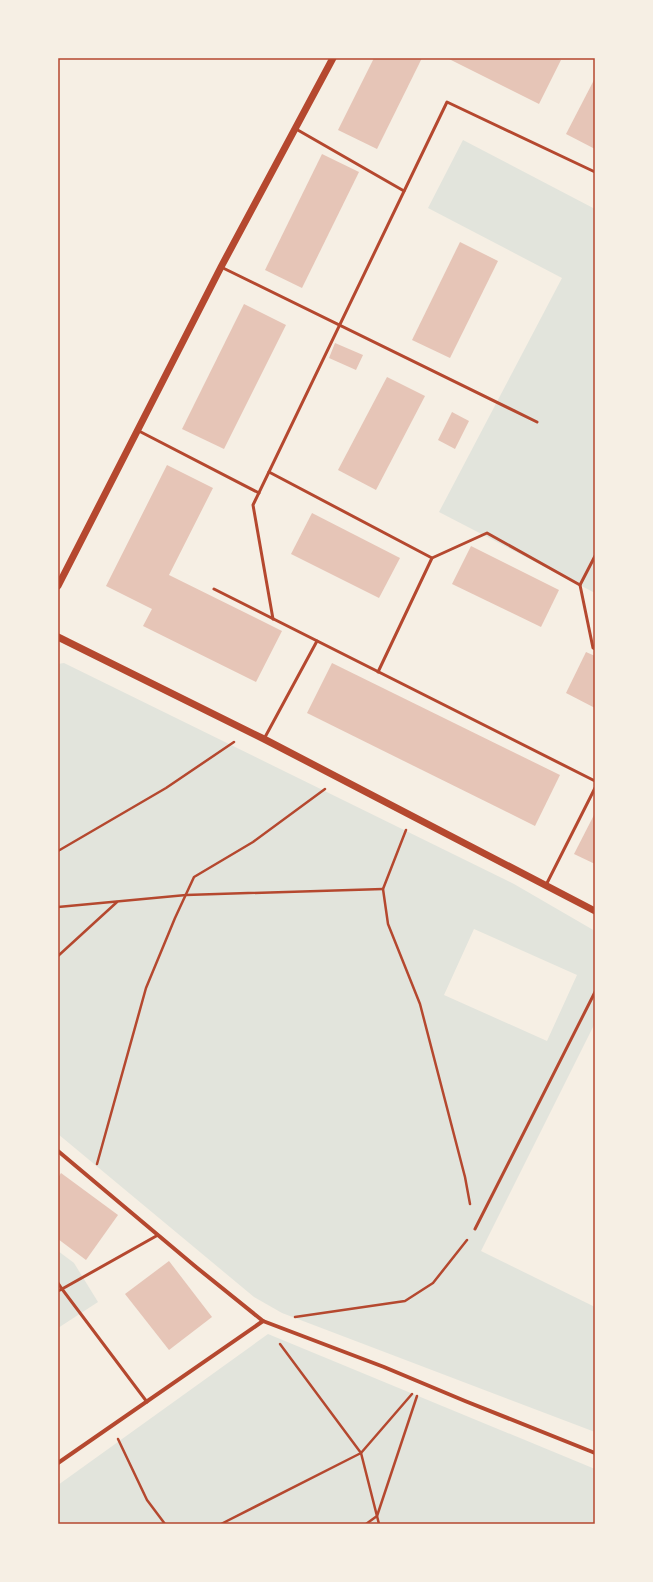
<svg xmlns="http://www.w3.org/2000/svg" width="653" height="1582" font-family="Barlow,sans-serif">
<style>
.green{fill:#e2e4dc;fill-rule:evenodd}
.building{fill:#e6c5b7}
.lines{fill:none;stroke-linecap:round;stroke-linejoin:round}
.path{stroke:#b5482f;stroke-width:2.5}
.service{stroke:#b5482f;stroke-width:3}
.minor{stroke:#b5482f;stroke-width:4}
.tertiary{stroke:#b5482f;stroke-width:7}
.neatline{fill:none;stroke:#b5482f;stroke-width:1.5}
</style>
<rect width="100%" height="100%" fill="#f6efe4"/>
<g class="green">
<path d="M463 140 595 209V593L439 512 562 278 428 208Z"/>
<path d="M64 663 514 884 595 931V1023L481 1251 595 1307V1432L282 1313 254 1297 58 1134V664ZM474 929 577 975 547 1041 444 995Z"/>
<path d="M58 1251 74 1263 98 1302 58 1328Z"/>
<path d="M268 1334 595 1469V1524H58V1485Z"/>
</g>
<g class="building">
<path d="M374 58H422L377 149 338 130Z"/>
<path d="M447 58H556L561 60 539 104Z"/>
<path d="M595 78V149L566 134Z"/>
<path d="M322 154 359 172 302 288 265 270Z"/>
<path d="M460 242 498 261 450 358 412 340Z"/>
<path d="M244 304 286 325 224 449 182 429Z"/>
<path d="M335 343 363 355 356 370 329 358Z"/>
<path d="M387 377 425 396 376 490 338 470Z"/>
<path d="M452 412 469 421 455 449 438 440Z"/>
<path d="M167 465 213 488 169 575 282 631 256 682 143 626 152 609 106 586Z"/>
<path d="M312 513 400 558 379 598 291 554Z"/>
<path d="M471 546 559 590 541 627 452 584Z"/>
<path d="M586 652 595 656V708L566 693Z"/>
<path d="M332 663 560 775 535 826 307 713Z"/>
<path d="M595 813V864L574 854Z"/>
<path d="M61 1173 118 1215 86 1260 58 1239V1178Z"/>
<path d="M169 1261 212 1317 169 1350 125 1294Z"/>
</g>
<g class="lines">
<g class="path">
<path d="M406 830 383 889 388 924 420 1004 465 1177 470 1204"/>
<path d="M58 851 166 788 234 742"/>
<path d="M58 907 186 895 383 889"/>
<path d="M58 956 117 902"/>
<path d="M97 1164 146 988 175 918 194 877 253 842 325 789"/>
<path d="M295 1317 405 1301 433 1283 467 1240"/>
<path d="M280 1344 361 1453 379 1524"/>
<path d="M118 1439 147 1500 165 1524"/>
<path d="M221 1524 361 1453 412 1394"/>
<path d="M366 1524 377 1516 417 1396"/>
</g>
<g class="service">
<path d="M296 129 404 191"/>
<path d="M221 267 537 422"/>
<path d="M137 430 259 493"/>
<path d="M269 472 432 558 487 533 580 585"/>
<path d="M595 556 580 585 593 648 595 649"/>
<path d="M214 589 595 781"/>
<path d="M273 619 253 505 447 102 595 172"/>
<path d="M378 672 432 558"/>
<path d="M264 739 317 641"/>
<path d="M546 885 595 788"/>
<path d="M475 1229 595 992"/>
<path d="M58 1283 62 1289 158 1235"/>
<path d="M58 1291 62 1289 147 1402"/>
</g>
<g class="minor">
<path d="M58 1151 196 1267 263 1321 384 1367 465 1401 595 1453"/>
<path d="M58 1463 263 1321"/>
</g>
<g class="tertiary">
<path d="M58 586 221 267 333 58"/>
<path d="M58 637 264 739 595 911"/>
</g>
</g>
<rect width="653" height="1582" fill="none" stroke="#f6efe4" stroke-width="118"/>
<rect x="59" y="59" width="535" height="1464" class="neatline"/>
</svg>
